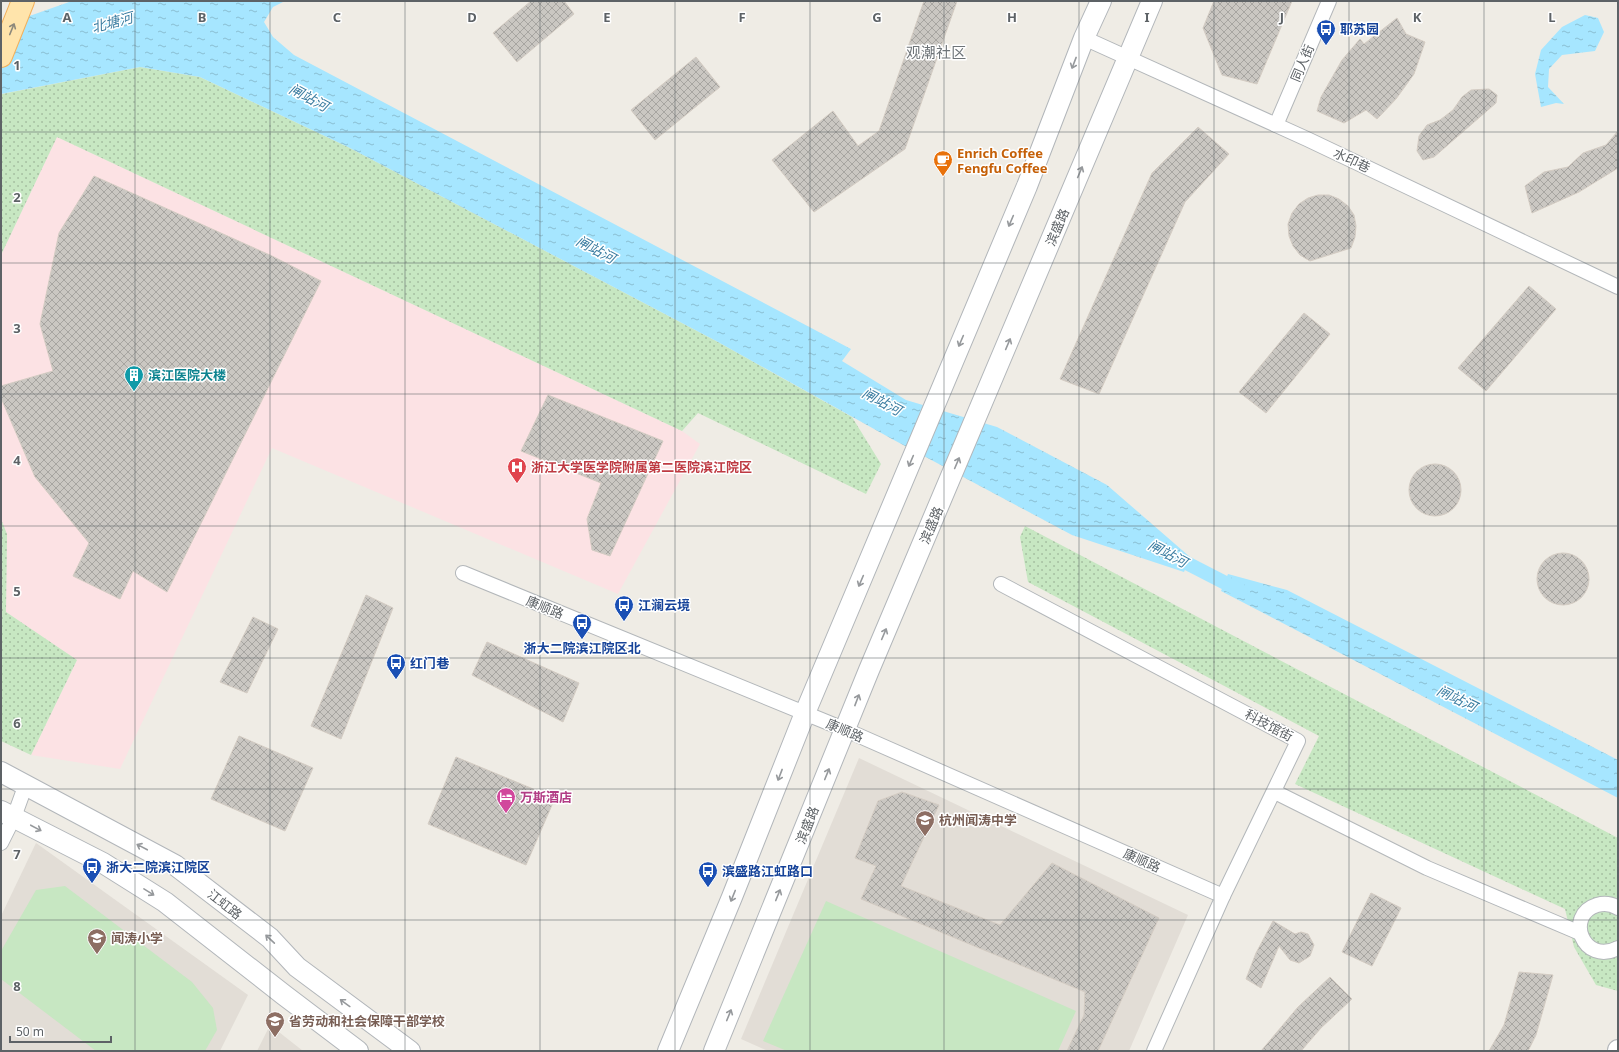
<svg xmlns="http://www.w3.org/2000/svg" width="1619" height="1052" font-family="'Noto Sans','Noto Sans SC',sans-serif">
<style>
.education{fill:#e2ddd6}
.medical{fill:#fce2e4}
.grass{fill:url(#grass-dots)}
.pitch{fill:#c7e7c2}
.water{fill:url(#water-ripples)}
.lines{fill:none;stroke-linecap:round;stroke-linejoin:round}
.canal{stroke:#a6e6ff;stroke-width:14}
.building{fill:url(#building-cross-hatch);stroke:#d4ccc3}
.minor-casing{stroke:#b3b7ba;stroke-width:16}
.secondary-casing{stroke:#b2b6ba;stroke-width:22}
.primary-casing{stroke:#f3b05b;stroke-width:24}
.minor{stroke:#fff;stroke-width:14}
.secondary{stroke:#fff;stroke-width:20}
.primary{stroke:#ffe4ab;stroke-width:22}
.oneway{stroke:#8e897b}
.oneway2{stroke:#96999c}
.grid{fill:none;stroke:#5d6266;stroke-width:1;stroke-opacity:0.55}
.labels{text-anchor:middle;dominant-baseline:central;stroke-width:3;stroke-linejoin:round;paint-order:stroke}
.transit-label{font-size:13px;font-weight:bold;fill:#164399;stroke:#fff;text-anchor:start}
.street-label{font-size:13px;fill:#5d6266;stroke:#fff}
.food-label{font-size:13px;font-weight:bold;fill:#c56008;stroke:#fff;text-anchor:start}
.culture-label{font-size:13px;font-weight:bold;fill:#0d838f;stroke:#fff;text-anchor:start}
.health-label{font-size:13px;font-weight:bold;fill:#be3a42;stroke:#fff;text-anchor:start}
.hotel-label{font-size:13px;font-weight:bold;fill:#b23c85;stroke:#fff;text-anchor:start}
.education-label{font-size:13px;font-weight:bold;fill:#785e54;stroke:#fff;text-anchor:start}
.water-label{font-size:14px;font-style:italic;fill:#3b7da1;stroke:#fff}
.quarter-label{font-size:15px;fill:#6e7478;stroke:#fff}
.grid-label{font-size:13px;text-anchor:middle;font-weight:bold;fill:#5d6266;stroke:#fff;stroke-width:3;stroke-linejoin:round;paint-order:stroke}
</style>
<defs>
<pattern id="grass-dots" width="8" height="8" patternUnits="userSpaceOnUse"><rect width="8" height="8" fill="#c7e7c2"/><path d="M2 2h.1M6 6h.1" fill="none" stroke="#a5bfa1" stroke-width="1.8" stroke-linecap="round"/></pattern>
<pattern id="water-ripples" width="26" height="14" patternUnits="userSpaceOnUse"><rect width="26" height="14" fill="#a6e6ff"/><path d="M2 4q2-2 4 0t4 0M15 11q2-2 4 0t4 0" fill="none" stroke="#8abed2"/></pattern>
<pattern id="building-cross-hatch" width="8" height="8" patternUnits="userSpaceOnUse"><rect width="8" height="8" fill="#cac7c2"/><path d="M0 0l8 8M0 8l8-8" fill="none" stroke="#a7a5a1"/></pattern>
</defs>
<rect width="100%" height="100%" fill="#efece5"/>
<g class="education">
<path d="M859 758 1188 915 1129 1051H768L741 1039Z"/>
<path d="M36 843 248 995 220 1051H1V916Z"/>
<path d="M270 1025 303 1051H257Z"/>
</g>
<path class="medical" d="M57 137 682 431 700 444 618 594 272 448 120 769 31 755 77 660 6 612 7 534 1 519V255Z"/>
<g class="grass">
<path d="M140 67 200 77 348 147 718 342 852 417 881 464 866 494 698 413 682 431 57 137 1 255 2 94Z"/>
<path d="M1 519 7 534 6 612 77 660 31 755 1 741Z"/>
<path d="M1025 526 1618 838V991L1596 985 1574 947 1565 909 1295 784 1319 736 1028 582 1020 537Z"/>
</g>
<g class="pitch">
<path d="M65 886 192 982 213 1008 217 1030 205 1051H96L1 979V951L36 890Z"/>
<path d="M826 901 1076 1011 1058 1051H787L763 1041Z"/>
</g>
<g class="water">
<path d="M72 1H285L273 7 264 22 273 37 294 55 851 349 842 361 906 400 997 427 1107 485 1190 557 1184 572 1072 535 892 439 718 342 348 147 200 77 140 67 1 94V26Z"/>
<path d="M1585 15 1598 18 1604 32 1595 51 1562 55 1549 69 1548 87 1564 104 1556 103 1541 107 1535 74 1541 50 1562 27Z"/>
<path d="M1228 574 1287 590 1618 760V798L1221 591Z"/>
</g>
<g class="lines">
<path class="canal" d="M1171 555 1241 591"/>
</g>
<g class="building">
<path d="M531 1H564L574 14 517 62 493 33Z"/>
<path d="M924 1H957L905 149 814 212 772 160 833 111 858 146 879 131Z"/>
<path d="M1214 1H1292L1257 84 1222 75 1203 28Z"/>
<path d="M1397 18 1406 34 1425 42 1414 74 1396 99 1377 119 1366 110 1344 123 1317 111 1321 97 1342 60 1360 39 1364 44Z"/>
<path d="M696 57 720 87 655 140 631 110Z"/>
<path d="M1489 89 1497 95 1496 103 1434 157 1423 160 1417 151 1419 136 1427 125 1440 120 1453 110 1462 97 1471 90Z"/>
<path d="M1198 127 1229 154 1185 202 1099 394 1060 379 1152 173Z"/>
<path d="M1618 131V168L1579 192 1532 213 1525 186 1544 172 1568 167 1583 153 1606 145Z"/>
<path d="M94 176 272 256 321 281 167 592 133 571 120 599 73 576 89 543 35 477 1 398V386L53 371 40 324 59 233Z"/>
<path d="M1318 195H1329L1339 199 1348 206 1354 215 1356 226 1355 237 1351 248 1310 261 1300 255 1293 246 1289 236 1288 224 1292 213 1299 204 1308 198Z"/>
<path d="M1529 286 1556 309 1486 391 1458 368Z"/>
<path d="M1304 313 1330 334 1266 413 1239 392Z"/>
<path d="M548 395 663 441 610 556 592 550 587 519 601 483 521 451Z"/>
<circle cx="1435" cy="490" r="26"/>
<circle cx="1563" cy="579" r="26"/>
<path d="M366 595 393 608 341 739 311 726Z"/>
<path d="M253 617 278 629 247 693 220 682Z"/>
<path d="M487 642 579 683 563 722 472 675Z"/>
<path d="M239 736 313 768 285 831 211 799Z"/>
<path d="M456 757 555 798 526 865 428 824Z"/>
<path d="M902 792 939 805 901 886 1000 925 1052 863 1159 918 1098 1051H1067L1084 1015 1085 992 861 899 876 866 855 858 878 801Z"/>
<path d="M1371 893 1401 908 1372 966 1342 952Z"/>
<path d="M1273 921 1295 934 1301 932 1308 934 1314 945 1310 956 1299 963 1290 960 1279 946 1261 988 1246 979 1256 953Z"/>
<path d="M1519 972 1553 975 1536 1035 1528 1051H1489L1504 1025Z"/>
<path d="M1330 977 1352 999 1321 1028 1301 1051H1261L1298 1007Z"/>
</g>
<g class="lines">
<g class="minor-casing">
<g id="minor">
<path d="M1084 38 1307 139 1618 287"/>
<path d="M1276 125 1329 1"/>
<path d="M463 573 846 730 1223 896"/>
<path d="M1001 584 1298 741 1223 896 1154 1051"/>
<path d="M1275 792 1427 868 1580 933"/>
<path d="M1 843 14 817 26 784"/>
<path d="M1618 908C1612 904 1604 903 1597 905 1564 915 1583 966 1618 948"/>
</g>
</g>
<g class="secondary-casing">
<g id="secondary">
<path d="M1 772 175 865 270 938 297 967 410 1051"/>
<path d="M1 811 103 863 165 902 284 995 358 1051"/>
<path d="M668 1051 732 897 805 713 1027 186 1084 38 1101 1"/>
<path d="M714 1051 869 670 1152 1"/>
<path d="M1618 1051V1050"/>
</g>
</g>
<g class="primary-casing">
<path id="primary" d="M1 56 23 1"/>
</g>
<use href="#minor" class="minor"/>
<use href="#secondary" class="secondary"/>
<use href="#primary" class="primary"/>
</g>
<defs><path id="oneway-shaft" d="M-6 0H5M1.5-3L5.5 0L1.5 3" fill="none" stroke-width="1.6" stroke-linecap="round" stroke-linejoin="round"/></defs>
<use class="oneway" href="#oneway-shaft" transform="translate(12 29) rotate(-68)"/>
<g class="oneway2">
<use href="#oneway-shaft" transform="translate(1074 63) rotate(111)"/>
<use href="#oneway-shaft" transform="translate(1080 172) rotate(-67)"/>
<use href="#oneway-shaft" transform="translate(1011 221) rotate(113)"/>
<use href="#oneway-shaft" transform="translate(961 341) rotate(113)"/>
<use href="#oneway-shaft" transform="translate(1008 344) rotate(-67)"/>
<use href="#oneway-shaft" transform="translate(911 461) rotate(113)"/>
<use href="#oneway-shaft" transform="translate(957 463) rotate(-67)"/>
<use href="#oneway-shaft" transform="translate(861 581) rotate(113)"/>
<use href="#oneway-shaft" transform="translate(884 634) rotate(-67)"/>
<use href="#oneway-shaft" transform="translate(857 700) rotate(-69)"/>
<use href="#oneway-shaft" transform="translate(827 774) rotate(-68)"/>
<use href="#oneway-shaft" transform="translate(780 775) rotate(111)"/>
<use href="#oneway-shaft" transform="translate(36 828) rotate(28)"/>
<use href="#oneway-shaft" transform="translate(142 847) rotate(-152)"/>
<use href="#oneway-shaft" transform="translate(149 892) rotate(32)"/>
<use href="#oneway-shaft" transform="translate(778 895) rotate(-68)"/>
<use href="#oneway-shaft" transform="translate(733 896) rotate(112)"/>
<use href="#oneway-shaft" transform="translate(270 939) rotate(-137)"/>
<use href="#oneway-shaft" transform="translate(345 1003) rotate(-144)"/>
<use href="#oneway-shaft" transform="translate(729 1015) rotate(-68)"/>
</g>
<path class="grid" d="M135 1V1051M270 1V1051M405 1V1051M540 1V1051M675 1V1051M810 1V1051M944 1V1051M1079 1V1051M1214 1V1051M1349 1V1051M1484 1V1051M1 132H1618M1 263H1618M1 394H1618M1 526H1618M1 658H1618M1 789H1618M1 920H1618"/>
<defs>
<g id="bus-pin" transform="scale(1)"><path d="M0 17L-7.5 6A9.5 9.5 0 1 1 7.5 6Z" fill="#1a4fb4" stroke="#fff"/><path d="M-5-6H5V4H4V6H2V4H-2V6H-4V4H-5ZM-3.5-4V0h7V-4ZM-3.5 1.2v1.5H-2V1.2ZM2 1.2v1.5H3.5V1.2Z" fill="#fff"/></g>
<g id="cafe-pin" transform="scale(1)"><path d="M0 17L-7.5 6A9.5 9.5 0 1 1 7.5 6Z" fill="#e8710a" stroke="#fff"/><path d="M-5.5-4.5H6V0H3Q3 3.5 0 3.5H-2.5Q-5.5 3.5-5.5 0ZM3-3.2v2h1.7v-2ZM-6 4.5H4V6H-6Z" fill="#fff"/></g>
<g id="building-pin" transform="scale(1)"><path d="M0 17L-7.5 6A9.5 9.5 0 1 1 7.5 6Z" fill="#0f9aa8" stroke="#fff"/><path d="M-4-6H4V6H1V3H-1V6H-4ZM-2.5-4.3h1.7v1.8h-1.7ZM.8-4.3h1.7v1.8H.8ZM-2.5-1h1.7V.8h-1.7ZM.8-1h1.7V.8H.8Z" fill="#fff"/></g>
<g id="hospital-pin" transform="scale(1)"><path d="M0 17L-7.5 6A9.5 9.5 0 1 1 7.5 6Z" fill="#e0444e" stroke="#fff"/><path d="M-5-5h3v3.5h4V-5h3V5h-3V1.5h-4V5h-3Z" fill="#fff"/></g>
<g id="hotel-pin" transform="scale(1)"><path d="M0 17L-7.5 6A9.5 9.5 0 1 1 7.5 6Z" fill="#d1479c" stroke="#fff"/><path d="M-6-4.5h1.5V1H6V5H4.5V3h-9V5H-6ZM-4 0a1.8 1.8 0 1 1 3.6 0ZM.5 0V-2.5h3Q6-2.5 6 0Z" fill="#fff"/></g>
<g id="school-pin" transform="scale(1)"><path d="M0 17L-7.5 6A9.5 9.5 0 1 1 7.5 6Z" fill="#8d6e63" stroke="#fff"/><path d="M0-5L7-2L0 1L-7-2ZM-4 1L0 2.5L4 1V4Q0 6-4 4Z" fill="#fff"/></g>
</defs>
<g fill-rule="evenodd">
<use href="#bus-pin" x="1326" y="29"/>
<use href="#cafe-pin" x="943" y="160"/>
<use href="#building-pin" x="134" y="375"/>
<use href="#hospital-pin" x="517" y="467"/>
<use href="#bus-pin" x="624" y="605"/>
<use href="#bus-pin" x="582" y="623"/>
<use href="#bus-pin" x="396" y="663"/>
<use href="#hotel-pin" x="506" y="797"/>
<use href="#school-pin" x="925" y="820"/>
<use href="#bus-pin" x="92" y="867"/>
<use href="#bus-pin" x="708" y="871"/>
<use href="#school-pin" x="97" y="938"/>
<use href="#school-pin" x="275" y="1021"/>
</g>
<g class="labels">
<g class="transit-label">
<text x="1340" y="29">耶苏园</text>
<text x="638" y="605">江澜云境</text>
<text x="582" y="648" text-anchor="middle">浙大二院滨江院区北</text>
<text x="410" y="663">红门巷</text>
<text x="106" y="867">浙大二院滨江院区</text>
<text x="722" y="871">滨盛路江虹路口</text>
</g>
<g class="street-label">
<text transform="translate(1302 63) rotate(-67)">同人街</text>
<text transform="translate(1352 160) rotate(25)">水印巷</text>
<text transform="translate(1057 227) rotate(-67)">滨盛路</text>
<text transform="translate(931 525) rotate(-67)">滨盛路</text>
<text transform="translate(545 607) rotate(22)">康顺路</text>
<text transform="translate(1269 725) rotate(28)">科技馆街</text>
<text transform="translate(845 730) rotate(23)">康顺路</text>
<text transform="translate(807 825) rotate(-68)">滨盛路</text>
<text transform="translate(1142 860) rotate(24)">康顺路</text>
<text transform="translate(225 904) rotate(38)">江虹路</text>
</g>
<g class="food-label">
<text x="957" y="153">Enrich Coffee<tspan x="957" dy="15">Fengfu Coffee</tspan></text>
</g>
<g class="culture-label">
<text x="148" y="375">滨江医院大楼</text>
</g>
<g class="health-label">
<text x="531" y="467">浙江大学医学院附属第二医院滨江院区</text>
</g>
<g class="hotel-label">
<text x="520" y="797">万斯酒店</text>
</g>
<g class="education-label">
<text x="939" y="820">杭州闻涛中学</text>
<text x="111" y="938">闻涛小学</text>
<text x="289" y="1021">省劳动和社会保障干部学校</text>
</g>
<g class="water-label">
<text transform="translate(112 22) rotate(-15)">北塘河</text>
<text transform="translate(309 97) rotate(28)">闸站河</text>
<text transform="translate(596 249) rotate(28)">闸站河</text>
<text transform="translate(882 401) rotate(28)">闸站河</text>
<text transform="translate(1168 553) rotate(28)">闸站河</text>
<text transform="translate(1457 698) rotate(26)">闸站河</text>
</g>
<g class="quarter-label">
<text x="936" y="52">观潮社区</text>
</g>
</g>
<g class="grid-label">
<text x="67" y="22">A</text>
<text x="202" y="22">B</text>
<text x="337" y="22">C</text>
<text x="472" y="22">D</text>
<text x="607" y="22">E</text>
<text x="742" y="22">F</text>
<text x="877" y="22">G</text>
<text x="1012" y="22">H</text>
<text x="1147" y="22">I</text>
<text x="1282" y="22">J</text>
<text x="1417" y="22">K</text>
<text x="1552" y="22">L</text>
<text x="17" y="70">1</text>
<text x="17" y="202">2</text>
<text x="17" y="333">3</text>
<text x="17" y="465">4</text>
<text x="17" y="596">5</text>
<text x="17" y="728">6</text>
<text x="17" y="859">7</text>
<text x="17" y="991">8</text>
</g>
<rect width="1619" height="1052" fill="none" stroke="#5d6266" stroke-width="4"/>
<path d="M10 1036v6h101v-6" fill="none" stroke="#5d6266" stroke-width="2"/>
<text x="16" y="1036" font-size="12" fill="#5d6266" stroke="#ffffff" stroke-width="3" paint-order="stroke">50 m</text>
</svg>
